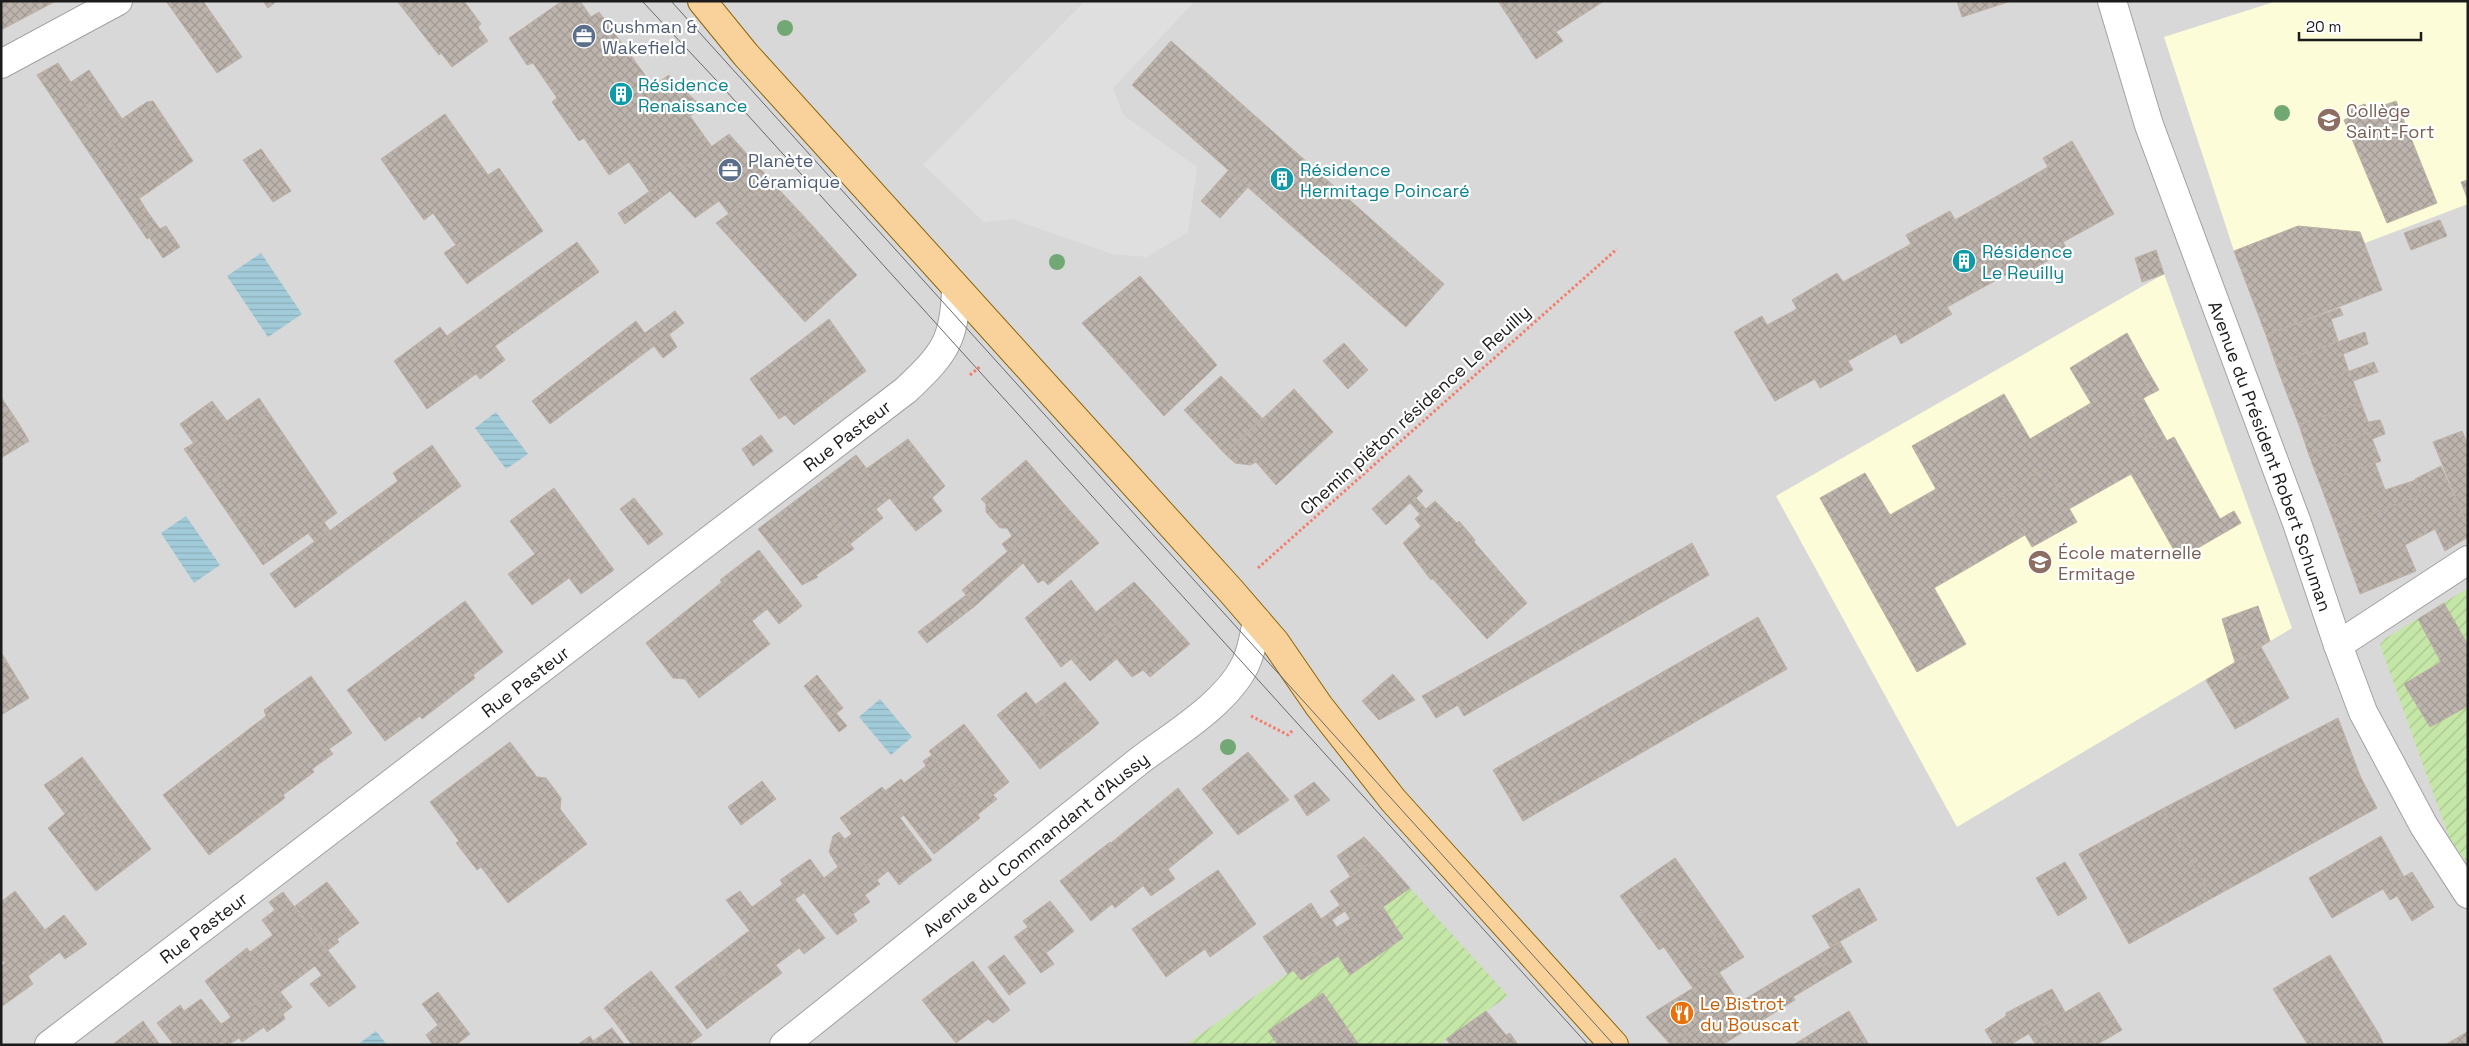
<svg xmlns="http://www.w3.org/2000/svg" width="2469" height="1046" font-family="'Space Grotesk',sans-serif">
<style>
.residential{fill:#d9d8d8}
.education{fill:#fcfdd8}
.garden{fill:url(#garden-furrows)}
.parking{fill:#dfdfdf}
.water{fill:url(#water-rules)}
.building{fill:url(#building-cross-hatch);stroke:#bdb0a4;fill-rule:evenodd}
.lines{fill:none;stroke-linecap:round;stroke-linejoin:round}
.minor-casing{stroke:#a2a2a2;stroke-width:30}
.major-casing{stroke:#8c6406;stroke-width:30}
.path{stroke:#f47c6a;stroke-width:3;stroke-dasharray:2.5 2.5;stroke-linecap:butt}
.minor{stroke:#fff;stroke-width:28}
.major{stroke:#f8d29a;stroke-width:28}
.tram{stroke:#696969;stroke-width:1}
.tree{fill:#72a874}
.labels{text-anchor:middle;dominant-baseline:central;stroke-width:4.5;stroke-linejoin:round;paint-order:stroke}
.service-label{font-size:18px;fill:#4e5e75;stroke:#fff;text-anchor:start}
.culture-label{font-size:18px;fill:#0d838f;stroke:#fff;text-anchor:start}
.education-label{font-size:18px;fill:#785e54;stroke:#fff;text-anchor:start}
.street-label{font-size:18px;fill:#1b1b1b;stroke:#fff}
.food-label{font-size:18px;fill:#c56008;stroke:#fff;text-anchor:start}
</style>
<defs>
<pattern id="garden-furrows" width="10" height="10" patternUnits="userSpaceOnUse" patternTransform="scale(1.25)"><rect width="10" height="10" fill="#c4e6a7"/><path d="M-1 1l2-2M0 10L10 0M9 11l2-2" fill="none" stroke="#a8c58f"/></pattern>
<pattern id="water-rules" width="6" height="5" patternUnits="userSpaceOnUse" patternTransform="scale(1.25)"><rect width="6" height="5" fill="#a2cbd9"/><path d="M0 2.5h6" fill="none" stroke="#8baeba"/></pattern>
<pattern id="building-cross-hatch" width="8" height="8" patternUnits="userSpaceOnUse" patternTransform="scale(1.25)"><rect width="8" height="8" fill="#bcb4ad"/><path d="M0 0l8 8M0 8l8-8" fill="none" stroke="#a19a94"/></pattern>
</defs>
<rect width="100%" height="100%" fill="#ece9e1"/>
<rect class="residential" x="1" y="1" width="2467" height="1044"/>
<g class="education">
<path d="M2277 1H2468V204L2365 243 2360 232 2298 226 2234 251 2164 37Z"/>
<path d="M2164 274 2292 628 1957 827 1776 496Z"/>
</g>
<g class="garden">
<path d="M2468 588V865L2449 837 2380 645 2386 638Z"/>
<path d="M1410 888 1508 996 1438 1045H1185Z"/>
</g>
<path class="parking" d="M1085 1H1195L1113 88 1123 115 1197 167 1188 232 1147 257 1112 254 1012 219 984 222 923 165Z"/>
<g class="water">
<path d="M261 253 302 314 268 337 227 276Z"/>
<path d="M496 412 528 454 506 469 475 428Z"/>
<path d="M186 516 220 565 194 583 161 533Z"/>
<path d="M880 699 912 737 891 755 859 717Z"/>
<path d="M376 1031 387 1045H357Z"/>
</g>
<g class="building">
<path d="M1 1H27L33 13 1 30Z"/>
<path d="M27 1H56L33 13Z"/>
<path d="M166 1H203L242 57 217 73Z"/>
<path d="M263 1H277L268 8Z"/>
<path d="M397 1H464L481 24 478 27 488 41 452 67 441 53 439 55Z"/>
<path d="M562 1H580L591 17 599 12 653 86 669 75 679 90 682 88 703 108 690 116 712 147 649 191 629 162 609 175 584 138 579 141 552 102 557 98 533 63 527 65 509 38Z"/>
<path d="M1498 1H1604L1556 32 1563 41 1536 59Z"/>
<path d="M1957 1H2011L1962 17Z"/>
<path d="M1171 41 1444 284 1406 327 1132 85Z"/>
<path d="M58 63 146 194 132 203 153 235 147 239 37 75Z"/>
<path d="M89 70 122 119 104 131 71 82Z"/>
<path d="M153 101 193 161 146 194 104 131 147 102Z"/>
<path d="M2396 101 2437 203 2387 223 2344 120 2352 116 2349 110 2365 104 2368 111Z"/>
<path d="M445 114 488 175 499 168 543 231 478 276 433 213 424 220 381 159Z"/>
<path d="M729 134 772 182 729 214 719 201 695 218 670 191 644 210 636 201Z"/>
<path d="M2072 141 2114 214 2063 242 2067 250 2015 279 2011 272 1947 307 1952 314 1901 344 1896 334 1848 361 1853 370 1820 388 1815 379 1775 401 1734 332 1762 316 1767 325 1797 309 1792 300 1837 273 1843 282 1911 244 1906 235 1950 211 1955 220 2048 167 2043 158Z"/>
<path d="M261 149 291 191 273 202 243 160Z"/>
<path d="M1229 170 1248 187 1220 218 1201 201Z"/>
<path d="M2468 180V200L2461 182Z"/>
<path d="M772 182 810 223 756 267 716 223Z"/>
<path d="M139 198 147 211 141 216 132 203Z"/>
<path d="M636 201 644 210 625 224 618 213Z"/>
<path d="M147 211 160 229 166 226 180 247 163 258 149 237 153 235 141 216Z"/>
<path d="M2440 220 2447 236 2411 250 2404 233Z"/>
<path d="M810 223 857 275 805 322 756 267Z"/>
<path d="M2298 226 2360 232 2382 290 2266 335 2234 251Z"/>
<path d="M577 242 599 272 495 346 505 360 480 379 447 336Z"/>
<path d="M456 245 478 276 467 284 444 253Z"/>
<path d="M2156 250 2164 274 2142 282 2135 258Z"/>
<path d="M1140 276 1217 365 1164 416 1082 323Z"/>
<path d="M2340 308 2343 315 2331 319 2338 341 2276 364 2266 335Z"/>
<path d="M675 311 684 323 654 346 645 333Z"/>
<path d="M829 319 866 371 794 425 785 415 779 419 750 379Z"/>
<path d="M636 321 654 346 550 424 532 401Z"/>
<path d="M440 327 476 374 427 409 394 361Z"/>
<path d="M2365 332 2368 344 2343 354 2349 372 2287 394 2276 364Z"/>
<path d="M2127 333 2145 366 2138 370 2151 394 2129 406 2153 448 2174 437 2220 519 2234 511 2241 523 2179 559 2131 474 2069 509 2046 468 2002 494 2025 535 1934 588 1966 644 1917 672 1820 498 1865 473 1890 515 1936 489 1912 446 2004 394 2030 439 2091 403 2070 368Z"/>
<path d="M669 334 677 347 663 358 654 346Z"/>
<path d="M1344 343 1368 370 1348 389 1323 361Z"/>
<path d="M2374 362 2378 372 2353 381 2361 403 2299 425 2287 394Z"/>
<path d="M2145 366 2159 390 2151 394 2138 370Z"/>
<path d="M1221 376 1262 418 1225 454 1184 410Z"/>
<path d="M1294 389 1333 432 1276 485 1256 462 1250 465 1235 463 1225 454Z"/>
<path d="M1 397 19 424 1 435Z"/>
<path d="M259 398 269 413 204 458 180 424 212 401 227 421Z"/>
<path d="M2143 398 2167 441 2153 448 2129 406Z"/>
<path d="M2361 403 2368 422 2380 420 2383 427 2309 455 2299 425Z"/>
<path d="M269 413 337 513 273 558 204 458Z"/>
<path d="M19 424 29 441 1 458V435Z"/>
<path d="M2383 427 2385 434 2372 439 2381 461 2320 484 2309 455Z"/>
<path d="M2462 431 2468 445V527L2433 442Z"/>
<path d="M761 435 773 451 753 466 742 449Z"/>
<path d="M908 439 945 486 932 498 942 511 916 531 866 469Z"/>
<path d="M194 443 273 558 263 565 184 449Z"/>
<path d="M432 445 461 486 295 608 270 574 398 481 393 473Z"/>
<path d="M856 455 890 498 876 509 883 518 850 544 808 491Z"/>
<path d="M1026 460 1064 504 1008 552 1002 544 1012 536 1007 528H1000L986 512V504L981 499Z"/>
<path d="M2375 463 2385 490 2416 480 2422 495 2336 527 2320 484Z"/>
<path d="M2441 466 2468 527V537L2445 551 2435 529 2405 545 2416 571 2360 594 2336 527 2422 495 2415 479Z"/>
<path d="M2046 468 2077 522 2032 547 2002 494Z"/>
<path d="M1409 475 1423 491 1416 498 1426 509 1435 501 1457 523 1459 521 1475 540 1474 542 1527 603 1487 639 1432 578 1431 580 1403 543 1421 526 1415 519 1420 514 1410 503 1386 525 1372 509Z"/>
<path d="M554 488 614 570 581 594 569 578 532 605 508 574 535 554 510 521Z"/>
<path d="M808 491 854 549 816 575 818 577 802 585 758 529Z"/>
<path d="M634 498 663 534 648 545 620 509Z"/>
<path d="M1064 504 1099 543 1048 585 1043 580 1038 583 1023 563 975 606 962 590Z"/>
<path d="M324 522 330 531 315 542 308 533Z"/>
<path d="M1692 543 1709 575 1464 716 1445 683Z"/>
<path d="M759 550 802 606 779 624 767 609 752 621 720 580Z"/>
<path d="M1071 580 1096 612 1134 582 1149 598 1061 667 1025 618Z"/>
<path d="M722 582 770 644 699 698 685 679 673 678 646 643Z"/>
<path d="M966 595 975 606 927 643 918 632Z"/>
<path d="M1149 598 1190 644 1150 677 1143 670 1132 677 1116 658 1120 656 1104 633Z"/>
<path d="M465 601 503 652 473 675 475 678 422 719 420 716 385 741 347 690Z"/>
<path d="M2444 603 2468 645V706L2430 727 2404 684 2441 662 2418 619Z"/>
<path d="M2258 606 2270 641 2235 662 2222 619Z"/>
<path d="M1758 617 1787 669 1523 821 1493 770Z"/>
<path d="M1104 633 1120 656 1090 681 1071 659Z"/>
<path d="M2261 647 2289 698 2248 722 2219 672Z"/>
<path d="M1 652 29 698 1 715Z"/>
<path d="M2219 672 2248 722 2235 729 2206 680Z"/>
<path d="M1393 674 1415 700 1379 720 1362 701Z"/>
<path d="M817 675 843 708 829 719 804 686Z"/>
<path d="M311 676 352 733 329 749 333 754 312 769 314 772 283 795 285 798 209 855 163 795 266 716 264 710Z"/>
<path d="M1065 682 1080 700 1071 708 1090 731 1069 747 1036 704Z"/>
<path d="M1445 683 1458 705 1436 718 1422 696Z"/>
<path d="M1026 692 1069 747 1049 762 1032 740 1023 747 997 715Z"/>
<path d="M1080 700 1099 723 1090 731 1071 708Z"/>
<path d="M836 713 847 726 839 732 829 719Z"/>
<path d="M2338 718 2361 778 2377 808 2212 898 2162 809Z"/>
<path d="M964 724 1009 782 993 795 997 799 977 815 929 751Z"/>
<path d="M1032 740 1049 762 1040 769 1023 747Z"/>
<path d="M510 742 537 777 546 778 561 798 560 809 587 844 508 903 481 867 477 870 456 843 459 841 430 802Z"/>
<path d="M1248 752 1289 800 1238 835 1202 789Z"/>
<path d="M932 755 980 818 934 854 885 791 901 779 904 783 926 766 923 761Z"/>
<path d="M82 757 151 849 126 868 56 777Z"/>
<path d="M56 777 126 868 96 891 48 828 65 814 44 785Z"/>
<path d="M762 781 776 799 741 825 728 807Z"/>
<path d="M1314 782 1330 800 1307 816 1294 796Z"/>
<path d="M882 787 904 815 900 818 932 860 911 875 906 870 894 878 888 871 877 880 845 839 852 834 840 818Z"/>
<path d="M1178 788 1213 833 1168 869 1175 879 1151 896 1111 843Z"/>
<path d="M2162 809 2212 898 2129 944 2079 854Z"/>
<path d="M839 832 880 884 865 895 870 902 853 914 857 921 837 935 804 893 795 899 780 880 810 859 824 878 838 867 829 852 833 836Z"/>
<path d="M2381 836 2404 877 2332 918 2309 878Z"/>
<path d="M1364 837 1381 855 1350 876 1337 856Z"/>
<path d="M1110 842 1144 885 1115 908 1112 904 1091 921 1060 881Z"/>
<path d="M1381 855 1410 888 1288 974 1263 937 1311 903 1321 919 1340 905 1330 891ZM1345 911 1350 919 1337 927 1332 920Z"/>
<path d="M1675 858 1715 915 1705 922 1717 938 1677 966 1664 947 1659 950 1643 928 1650 924 1627 891Z"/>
<path d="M2065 862 2087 898 2058 916 2036 878Z"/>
<path d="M906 870 911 875 899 885 894 878Z"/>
<path d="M1218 870 1256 924 1210 957 1205 949 1166 977 1132 929Z"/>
<path d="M2412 872 2434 907 2412 921 2397 896 2390 900 2383 889Z"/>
<path d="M327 882 359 923 337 939 339 942 328 950 295 906Z"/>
<path d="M783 884 825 938 804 954 799 948 776 965 726 900 740 891 752 907Z"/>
<path d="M1859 888 1877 920 1830 947 1812 916Z"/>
<path d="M15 891 45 930 64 915 87 944 65 959 56 947 29 967 28 976 33 984 1 1007V966L5 963 1 959V902Z"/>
<path d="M1627 891 1650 924 1643 928 1620 896Z"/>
<path d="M283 892 356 987 340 999 315 966 280 992 250 952 273 935 262 920 275 910 269 902Z"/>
<path d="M1050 901 1074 931 1046 953 1054 964 1041 973 1014 937 1028 927 1023 921Z"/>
<path d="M1383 907 1403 938 1350 975 1338 956 1301 980 1293 970Z"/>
<path d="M1715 915 1731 938 1699 962 1710 978 1693 988 1677 966 1717 938 1705 922Z"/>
<path d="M749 931 782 973 744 1001 712 959Z"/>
<path d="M1731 938 1744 957 1710 978 1699 962Z"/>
<path d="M1840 942 1846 952 1823 966 1828 976 1793 997 1795 1000 1722 1045 1670 1044Z"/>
<path d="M56 947 60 952 28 976 29 967Z"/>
<path d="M247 948 292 1007 283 1014 269 994 250 1008 264 1027 242 1042 226 1021 231 1017 205 981Z"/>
<path d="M1846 952 1852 962 1828 976 1823 966Z"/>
<path d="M1004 955 1026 983 1009 995 988 967Z"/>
<path d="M2330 955 2379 1034 2384 1045H2308L2273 989Z"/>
<path d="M712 959 744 1001 707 1029 675 987Z"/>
<path d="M973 961 1010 1010 993 1023 988 1019 956 1043 922 1000Z"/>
<path d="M651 971 702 1035 688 1045H632L615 1022 633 1008 622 993Z"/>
<path d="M1719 972 1739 1002 1670 1044 1646 1017Z"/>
<path d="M322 975 340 999 329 1007 310 984Z"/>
<path d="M2052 989 2065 1012 2010 1045H1994L1985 1030 2006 1016V1013Z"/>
<path d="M438 992 470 1034 456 1045H433L426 1035 438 1025 422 1004Z"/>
<path d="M2099 992 2122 1030 2096 1045H2036L2029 1034Z"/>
<path d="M622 993 633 1008 615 1022 604 1008Z"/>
<path d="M1323 993 1359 1045H1278L1268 1031Z"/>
<path d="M269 994 283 1014 264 1027 250 1008Z"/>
<path d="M201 999 221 1024 226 1021 239 1038 228 1045 221 1042 218 1045H174L157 1023 180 1005 184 1011Z"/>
<path d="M1486 1011 1506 1035 1510 1033 1518 1045H1451L1446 1039Z"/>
<path d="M1849 1011 1869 1045H1793Z"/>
<path d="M283 1014 285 1019 267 1032 264 1027Z"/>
<path d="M143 1021 160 1045H112Z"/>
<path d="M612 1028 625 1045H577L590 1036 593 1041Z"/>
<path d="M2467 1032 2468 1045H2445Z"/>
</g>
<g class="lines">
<g class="minor-casing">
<g id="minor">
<path id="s1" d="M2112 1 2149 125 2297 523 2338 645 2363 712 2424 826 2468 894"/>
<path d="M1 64 118 1"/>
<path d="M2338 645 2468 560"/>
<path id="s2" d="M49 1045 906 390C944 354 955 341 956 288"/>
<path id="s3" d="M784 1045 1139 761C1173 735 1226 704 1245 665 1252 651 1254 636 1257 621"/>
</g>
</g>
<g class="major-casing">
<path id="major" d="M702 1 746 55 1231 591 1275 642 1319 706 1393 800 1614 1045"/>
</g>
<g class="path">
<path d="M970 375 981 366"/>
<path d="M1258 568 1617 249"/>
<path d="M1251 716 1288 735 1293 730"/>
</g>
<use href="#minor" class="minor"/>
<use href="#major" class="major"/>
<g class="tram">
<path d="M642 1 717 81 1588 1045"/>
<path d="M671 1 1614 1045"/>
</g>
</g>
<g class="tree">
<circle cx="785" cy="28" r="8"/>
<circle cx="2282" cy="113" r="8"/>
<circle cx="1057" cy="262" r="8"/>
<circle cx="1228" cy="747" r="8"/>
</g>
<defs>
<g id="office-disc" transform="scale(1.25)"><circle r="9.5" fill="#5c6f8a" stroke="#fff"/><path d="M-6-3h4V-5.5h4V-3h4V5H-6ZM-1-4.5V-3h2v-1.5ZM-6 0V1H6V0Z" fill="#fff"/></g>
<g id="building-disc" transform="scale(1.25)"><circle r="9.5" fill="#0f9aa8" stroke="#fff"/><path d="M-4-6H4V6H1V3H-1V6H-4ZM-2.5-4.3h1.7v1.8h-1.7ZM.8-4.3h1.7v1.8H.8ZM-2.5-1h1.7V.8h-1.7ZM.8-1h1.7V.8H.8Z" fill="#fff"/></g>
<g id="school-disc" transform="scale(1.25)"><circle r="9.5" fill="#8d6e63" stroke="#fff"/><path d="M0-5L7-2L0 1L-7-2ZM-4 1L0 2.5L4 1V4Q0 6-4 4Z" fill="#fff"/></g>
<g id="restaurant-disc" transform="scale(1.25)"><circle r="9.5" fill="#e8710a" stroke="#fff"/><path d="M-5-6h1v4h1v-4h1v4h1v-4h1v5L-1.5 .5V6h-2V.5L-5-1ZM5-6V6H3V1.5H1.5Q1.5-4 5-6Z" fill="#fff"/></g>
</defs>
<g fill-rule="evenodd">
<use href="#office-disc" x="584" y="36"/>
<use href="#building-disc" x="621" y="94"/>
<use href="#school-disc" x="2329" y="120"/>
<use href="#office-disc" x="730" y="170"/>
<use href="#building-disc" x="1282" y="179"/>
<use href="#building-disc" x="1964" y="261"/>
<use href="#school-disc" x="2040" y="562"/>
<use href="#restaurant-disc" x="1682" y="1013"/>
</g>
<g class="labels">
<g class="service-label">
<text x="602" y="26">Cushman &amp;<tspan x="602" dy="21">Wakefield</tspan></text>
<text x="748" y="160">Planète<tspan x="748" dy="21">Céramique</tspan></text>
</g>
<g class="culture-label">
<text x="638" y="84">Résidence<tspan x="638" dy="21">Renaissance</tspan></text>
<text x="1300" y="169">Résidence<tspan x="1300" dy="21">Hermitage Poincaré</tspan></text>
<text x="1982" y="251">Résidence<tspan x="1982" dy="21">Le Reuilly</tspan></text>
</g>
<g class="education-label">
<text x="2346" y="110">Collège<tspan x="2346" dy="21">Saint-Fort</tspan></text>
<text x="2058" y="552">École maternelle<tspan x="2058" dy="21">Ermitage</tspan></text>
</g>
<g class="street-label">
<text transform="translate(1415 410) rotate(-42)">Chemin piéton résidence Le Reuilly</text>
<text stroke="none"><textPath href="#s2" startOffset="1004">Rue Pasteur</textPath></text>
<text stroke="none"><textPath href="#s1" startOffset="482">Avenue du Président Robert Schuman</textPath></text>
<text stroke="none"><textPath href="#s2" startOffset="599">Rue Pasteur</textPath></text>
<text stroke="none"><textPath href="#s3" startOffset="322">Avenue du Commandant d'Aussy</textPath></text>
<text stroke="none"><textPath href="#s2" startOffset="194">Rue Pasteur</textPath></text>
</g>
<g class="food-label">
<text x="1700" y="1003">Le Bistrot<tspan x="1700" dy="21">du Bouscat</tspan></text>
</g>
</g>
<rect width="2469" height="1046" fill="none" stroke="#1b1b1b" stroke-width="5"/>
<path d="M2299 32v8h122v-8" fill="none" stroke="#1b1b1b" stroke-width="2.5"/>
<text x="2306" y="32" font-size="15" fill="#1b1b1b" stroke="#ffffff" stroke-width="4" paint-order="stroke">20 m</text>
</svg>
